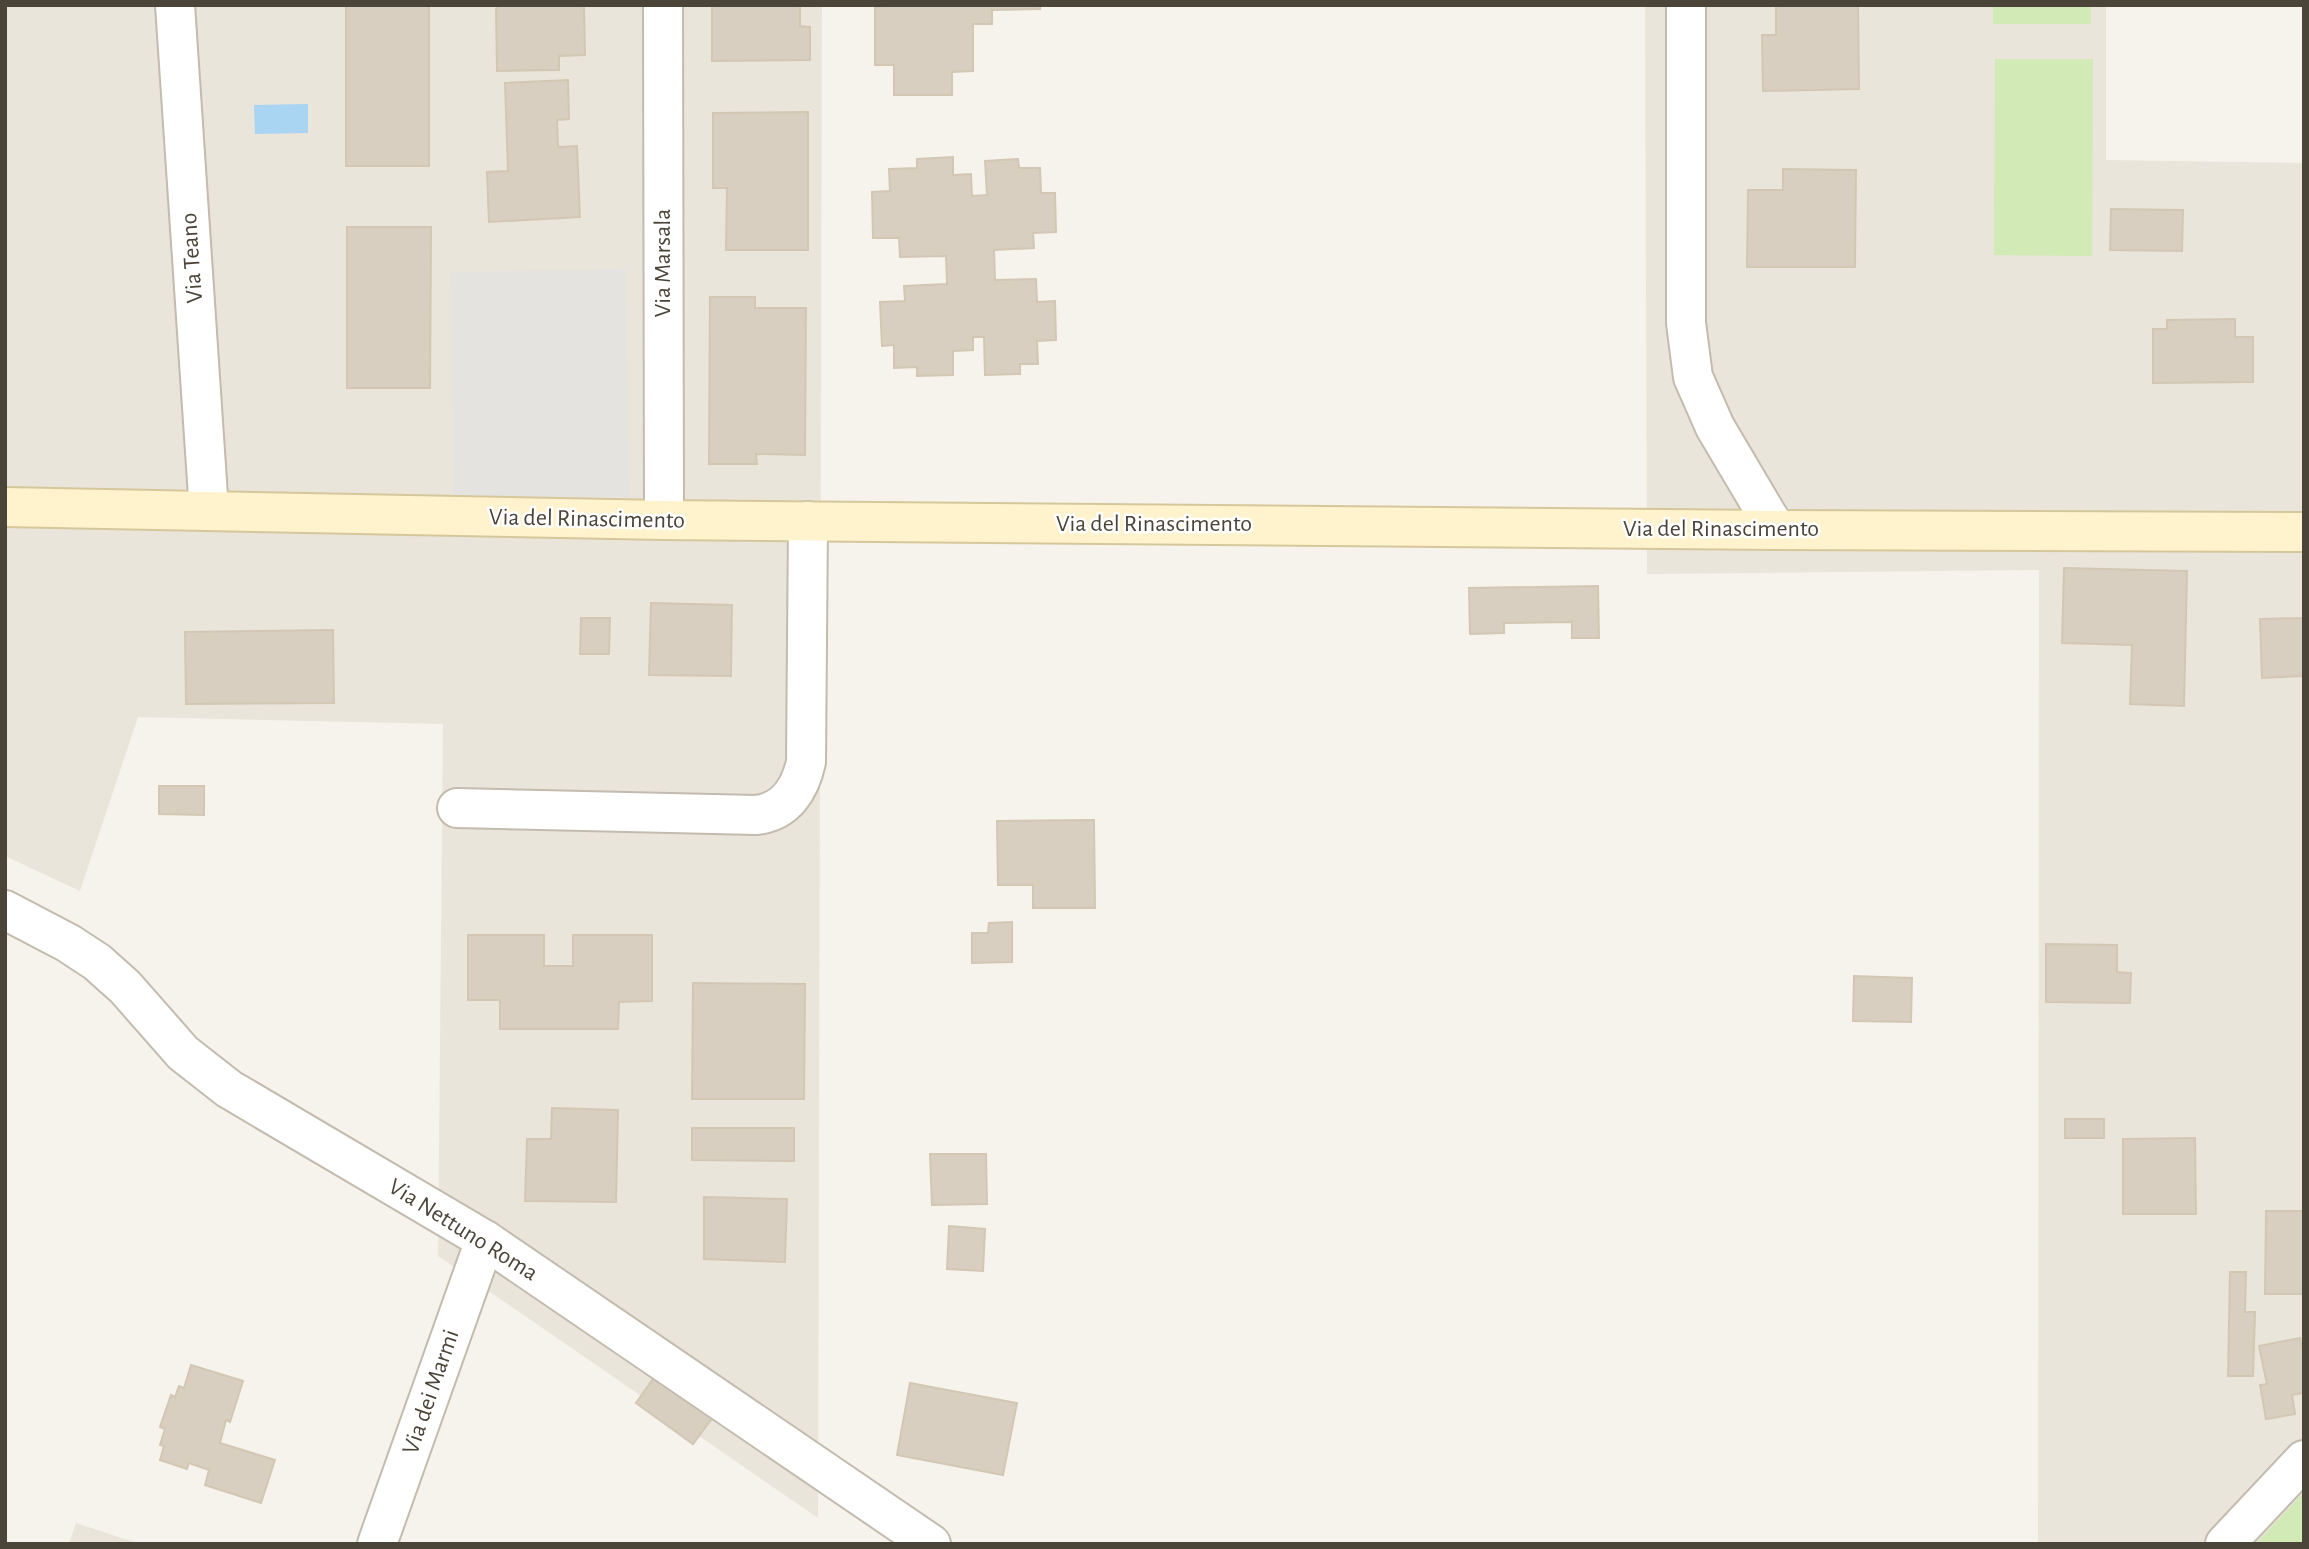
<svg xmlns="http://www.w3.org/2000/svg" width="2309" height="1549" font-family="'Alegreya Sans',sans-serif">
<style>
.residential{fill:#eae5da}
.green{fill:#d2eab5}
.parking{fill:#e5e3e0}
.water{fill:#a9d4f2}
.building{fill:#d8cfc1;stroke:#d3c7b4;stroke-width:2}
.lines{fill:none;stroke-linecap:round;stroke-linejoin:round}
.street-casing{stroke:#c2bbae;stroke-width:42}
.secondary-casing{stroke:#d6c79b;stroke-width:42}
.street{stroke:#fff;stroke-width:38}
.secondary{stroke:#fff3cd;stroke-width:38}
.labels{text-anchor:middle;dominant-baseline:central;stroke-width:5;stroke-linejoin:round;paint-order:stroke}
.street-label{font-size:24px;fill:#4b4439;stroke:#fff}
</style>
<rect width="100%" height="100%" fill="#f6f3ec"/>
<g class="residential">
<path d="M5 5H822L818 1518 438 1256 443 724 138 717 80 891 5 856Z"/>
<path d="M1645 5H2106V160L2304 163V1544H2038L2039 570 1647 574Z"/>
<path d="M76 1523 140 1544H69Z"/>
</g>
<g class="green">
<rect x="1993" y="5" width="98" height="19"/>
<path d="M1995 59H2093L2092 256 1994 255Z"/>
<path d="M2304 1492V1544H2256Z"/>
</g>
<path class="parking" d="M626 269 629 497 454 499 451 272Z"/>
<path class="water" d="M308 104V133L255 134 254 105Z"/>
<g class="building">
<rect x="346" y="5" width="83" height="161"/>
<path d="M500 5H584L585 55 559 56V70L497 71 496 9Z"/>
<path d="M712 5H800V26L810 27V60L712 61Z"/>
<path d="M899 5H1040V9L992 10V24H973V71L952 72V95H894V65H875V7Z"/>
<path d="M1761 5H1858L1859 89 1763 91 1762 35H1776V6Z"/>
<path d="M568 80 569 119 557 120 558 147 577 146 580 217 489 222 487 172 508 171 505 83Z"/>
<path d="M808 112V250H726L727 188H713V113Z"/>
<path d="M953 157V175L971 174 972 196 987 195 985 161 1018 159 1019 168H1040L1041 193H1055L1056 232 1033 233 1034 248 994 250 995 280 1036 279 1037 302 1055 301 1056 340 1037 341 1038 364H1020V374L985 375 984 337H973V350L953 351V375L917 376V367L894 368V345L882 346 880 302 905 301 904 286 947 284 946 256 900 257 899 238H873L872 192 890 191 889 169 917 168V159Z"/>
<path d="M1783 169 1856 170 1855 267H1747L1748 190H1783Z"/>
<path d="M2111 209 2183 210 2182 251 2110 250Z"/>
<path d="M347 227H431L430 388H347Z"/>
<path d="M710 297H755V308H806L805 455 756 454 757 464H709Z"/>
<path d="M2235 319V337H2253V382L2153 383V329H2167V320Z"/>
<path d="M2064 568 2187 571 2184 706 2130 704 2132 645 2062 643Z"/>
<path d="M1598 586 1599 638H1572V622L1504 623V633L1470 634 1469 588Z"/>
<path d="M651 603 732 605 731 676 649 675Z"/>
<path d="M581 618H610L609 654H580Z"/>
<path d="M2304 618V676L2262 678 2260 619Z"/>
<path d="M333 630 334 703 186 704 185 632Z"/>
<path d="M159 786H204V815L159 814Z"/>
<path d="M1094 820 1095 908H1033V885H998L997 821Z"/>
<path d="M1012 922V962L972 963V933H988L989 923Z"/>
<path d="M468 935H544V966H573V935H652V1001L619 1002 618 1029H500V1000H468Z"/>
<path d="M2046 944 2117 945V972L2131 973 2130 1003 2046 1002Z"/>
<path d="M1854 976 1912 978 1911 1022 1853 1021Z"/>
<path d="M693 983 805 984 804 1099H692Z"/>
<path d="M552 1108 618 1110 616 1202 525 1201 527 1139H551Z"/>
<rect x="2065" y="1119" width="39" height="19"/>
<path d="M692 1128H794V1161L692 1160Z"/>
<path d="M2195 1138 2196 1214H2123V1139Z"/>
<path d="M930 1154H986L987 1204 932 1205Z"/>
<path d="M704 1197 787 1199 785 1262 704 1259Z"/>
<path d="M2266 1211H2304V1294H2265Z"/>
<path d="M949 1226 985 1229 983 1271 947 1269Z"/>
<path d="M2230 1272H2246L2245 1312H2255L2253 1376H2228Z"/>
<path d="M2300 1338 2304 1358V1393L2292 1395 2295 1414 2266 1419 2260 1385 2267 1384 2259 1346Z"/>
<path d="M191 1365 243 1381 230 1422 226 1420 220 1443 275 1460 261 1503 205 1485 209 1470 189 1463 187 1469 160 1460 164 1446 160 1445 165 1429 160 1427 171 1395 175 1397 179 1386 184 1388Z"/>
<path d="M655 1376 713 1417 693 1444 636 1403Z"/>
<path d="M910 1383 1017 1403 1003 1475 897 1455Z"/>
</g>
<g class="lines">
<g class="street-casing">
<g id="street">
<path d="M175 5 209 511"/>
<path d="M663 5 664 520"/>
<path d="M1686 5V323L1693 377 1715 427 1776 530"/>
<path d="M457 808 756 815C786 812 800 789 806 762L808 521"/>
<path d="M5 910 68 943 97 962 125 987 183 1053 229 1089 485 1240 931 1544"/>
<path d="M377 1544 485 1240"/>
<path d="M2225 1544 2304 1460"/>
</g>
</g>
<g class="secondary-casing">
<path id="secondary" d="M5 507 664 520 1776 530 2304 532"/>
</g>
<use href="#street" class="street"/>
<use href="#secondary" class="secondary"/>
</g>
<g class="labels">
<g class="street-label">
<text transform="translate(192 258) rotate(-94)">Via Teano</text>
<text transform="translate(663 263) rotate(-90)">Via Marsala</text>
<text transform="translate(587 519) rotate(1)">Via del Rinascimento</text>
<text x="1154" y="524">Via del Rinascimento</text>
<text x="1721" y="529">Via del Rinascimento</text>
<text transform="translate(463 1230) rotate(32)">Via Nettuno Roma</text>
<text transform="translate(431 1392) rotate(-71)">Via dei Marmi</text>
</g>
</g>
<rect width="2309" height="1549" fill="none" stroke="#4b4439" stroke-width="14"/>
</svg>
